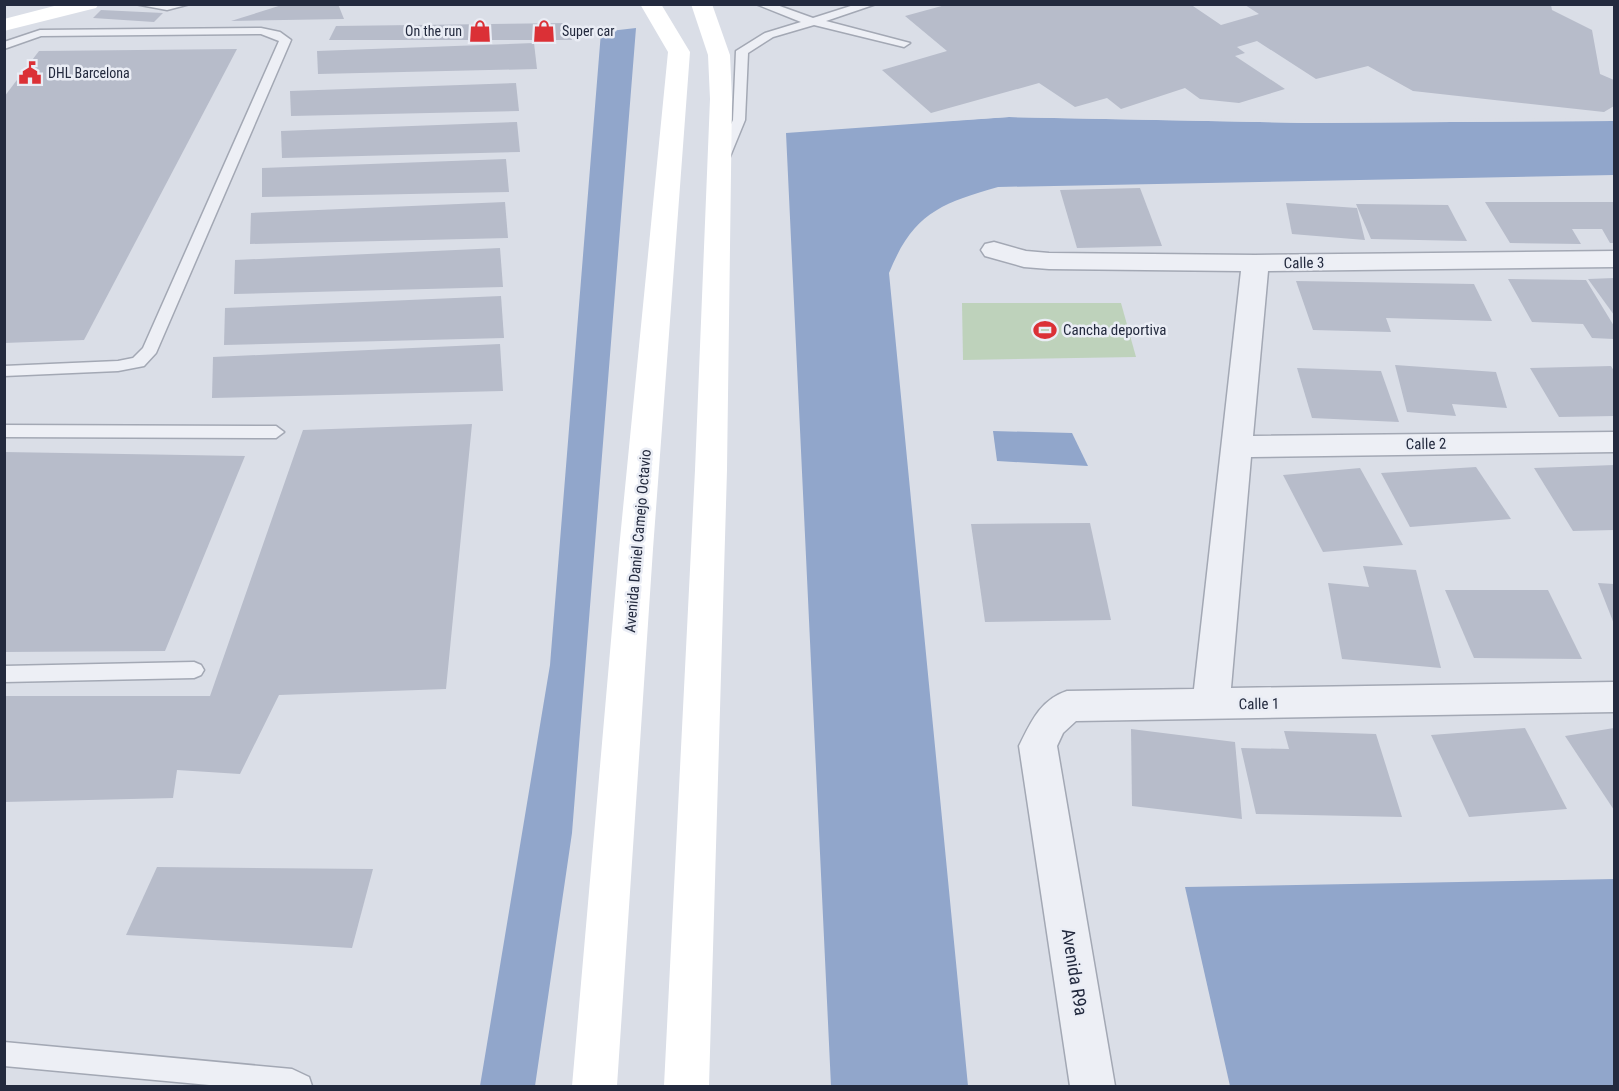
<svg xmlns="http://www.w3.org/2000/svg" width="1619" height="1091" font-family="'Roboto Condensed',sans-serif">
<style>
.green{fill:#bed2bb}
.water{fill:#91a6cb}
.pier{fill:#dadee7}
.building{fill:#b7bcca}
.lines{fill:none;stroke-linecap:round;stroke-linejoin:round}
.lane-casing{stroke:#a3a8b4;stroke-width:3}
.street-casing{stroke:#a3a8b4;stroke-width:3}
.lane{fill:#edeff5;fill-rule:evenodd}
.street{fill:#edeff5;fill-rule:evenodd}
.secondary{fill:#fff;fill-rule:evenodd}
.labels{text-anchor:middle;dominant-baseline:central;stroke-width:5;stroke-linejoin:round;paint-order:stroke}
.far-poi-label{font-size:14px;fill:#232a3e;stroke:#eaedf5;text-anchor:start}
.street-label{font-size:15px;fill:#232a3e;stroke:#eaedf5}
.poi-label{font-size:15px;fill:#232a3e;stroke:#eaedf5;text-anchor:start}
.near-street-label{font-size:18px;fill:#232a3e;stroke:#eaedf5}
</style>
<rect width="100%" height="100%" fill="#dadee7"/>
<path class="green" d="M962 303H1121L1136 357 963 360Z"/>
<g class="water">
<path d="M636 28 572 833 535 1086H480L550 665 601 32Z"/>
<path d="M1009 117 1307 123 1614 121V175L998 187C939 204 913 214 889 273L968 1086H831L786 133Z"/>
<path d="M993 431 1072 433 1088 466 997 461Z"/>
<path d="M1614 879V1086H1230L1185 887Z"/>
</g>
<path class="pier" d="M1009 114 1307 120 1614 118V121L1307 123 1009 117 883 125V122Z"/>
<g class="building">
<path d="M285 4H338L344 19 231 21Z"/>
<path d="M949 4H1190L1221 25 1259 14 1245 5H1551L1552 10 1592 30 1600 74 1614 80V106L1604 112 1413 91 1368 66 1316 79 1257 41 1237 47 1245 53 1235 56 1285 89 1239 103 1200 99 1185 88 1121 109 1107 98 1075 107 1039 83 931 113 882 70 947 51 905 16Z"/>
<path d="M101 10 163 13 154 22 93 18Z"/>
<path d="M568 23 572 40H329L336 26Z"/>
<path d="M534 43 537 69 318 74 317 51Z"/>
<path d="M237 49 84 340 4 343V97L39 51Z"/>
<path d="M516 83 519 111 291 116 290 91Z"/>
<path d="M517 122 520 152 282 158 281 131Z"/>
<path d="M506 159 509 192 262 197V168Z"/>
<path d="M1140 188 1162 246 1077 248 1060 190Z"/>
<path d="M505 202 508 238 250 244 251 213Z"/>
<path d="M1485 202H1614V243H1610L1602 229H1572L1581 244 1510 243Z"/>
<path d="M1286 203 1357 208 1365 240 1292 234Z"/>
<path d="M1356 204 1448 205 1467 241 1371 239Z"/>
<path d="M500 248 503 287 234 294 235 260Z"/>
<path d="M1614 278V315L1588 279Z"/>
<path d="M1508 279 1586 280 1614 326V339L1592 338 1583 324 1532 322Z"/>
<path d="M1296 281 1474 284 1492 321 1386 318 1391 332 1313 330Z"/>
<path d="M501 296 504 338 224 345 225 308Z"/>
<path d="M500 344 503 391 212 398 213 357Z"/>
<path d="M1395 365 1496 372 1507 408 1452 404 1456 416 1407 412Z"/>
<path d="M1611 366 1614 371V416L1559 417 1530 368Z"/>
<path d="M1297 368 1381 371 1399 422 1312 418Z"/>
<path d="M472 424 446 689 279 695 240 774 177 770 173 798 4 802V696H210L303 430Z"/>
<path d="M4 452 245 456 165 651 4 652Z"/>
<path d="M1614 465V530L1573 531 1534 468Z"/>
<path d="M1476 467 1511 519 1410 527 1381 473Z"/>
<path d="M1360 468 1403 545 1323 552 1283 475Z"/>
<path d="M1090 523 1111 620 985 622 971 524Z"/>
<path d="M1363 566 1416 570 1441 668 1342 659 1328 583 1369 587Z"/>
<path d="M1598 583 1614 584V624Z"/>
<path d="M1445 590H1548L1582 659 1474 658Z"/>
<path d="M1525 728 1567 809 1469 817 1431 735Z"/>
<path d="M1614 728V810L1565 736Z"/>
<path d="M1131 729 1235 742 1242 819 1132 806Z"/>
<path d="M1284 731 1376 734 1402 817 1256 814 1241 748 1289 749Z"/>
<path d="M157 867 373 869 352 948 126 935Z"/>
</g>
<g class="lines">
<g class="lane-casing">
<g id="lane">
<path d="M135 4H190L167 10Z"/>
<path d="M756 4H774L813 18 857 4H876L826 21 910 43 904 47 814 25 773 37 748 53 745 120 729 159 722 163 715 159 733 120 736 51 765 33 801 22Z"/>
<path d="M261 28 280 32 291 40 156 353 144 366 118 371 4 376V366L118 361 133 358 143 348 279 41 261 34 41 36 4 49V42L40 30Z"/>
<path d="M4 425 276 426 284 432 276 438 4 437Z"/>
<path d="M194 662 201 665 204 670 201 675 194 678 4 682V666Z"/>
<path d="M4 1042 292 1069 309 1077 312 1086H220L4 1066Z"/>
</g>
</g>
<g class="street-casing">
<path id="street" d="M994 242 1026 251 1049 253 1255 255 1614 251V267L1268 271 1253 436 1614 432V452L1251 457 1231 688 1614 682V712L1076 721 1063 733 1057 746 1115 1086H1070L1019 746C1031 722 1040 700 1067 691L1194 689 1241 271 1049 269 1024 267 985 256 981 250 985 244Z"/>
</g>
<use href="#lane" class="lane"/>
<use href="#street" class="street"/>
<g class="secondary">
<path d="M62 4H99L96 8 4 31V19Z"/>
<path d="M640 4H661L690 52 653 549 617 1086H572L619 549 668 52Z"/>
<path d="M691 4H712L730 55 732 99 727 470 709 1086H664L695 470 710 99 708 55Z"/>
</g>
</g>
<defs>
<g id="shop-bare" transform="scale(1.8)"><path d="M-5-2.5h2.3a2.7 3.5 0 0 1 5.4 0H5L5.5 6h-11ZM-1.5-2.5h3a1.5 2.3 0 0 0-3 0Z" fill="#db3036" stroke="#eaedf5" stroke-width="2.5" paint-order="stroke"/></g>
<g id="civic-bare" transform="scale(1.8)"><path d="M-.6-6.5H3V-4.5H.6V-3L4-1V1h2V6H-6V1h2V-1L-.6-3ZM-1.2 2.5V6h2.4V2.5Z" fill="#db3036" stroke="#eaedf5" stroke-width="2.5" paint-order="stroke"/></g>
<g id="stadium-bare" transform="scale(1.8)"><path d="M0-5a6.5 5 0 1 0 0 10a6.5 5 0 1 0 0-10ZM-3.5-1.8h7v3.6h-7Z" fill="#db3036" stroke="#eaedf5" stroke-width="2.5" paint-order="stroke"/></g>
</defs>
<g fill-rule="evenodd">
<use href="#shop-bare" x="480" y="31"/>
<use href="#shop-bare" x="544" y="31"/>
<use href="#civic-bare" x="30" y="73"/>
<use href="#stadium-bare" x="1045" y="330"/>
</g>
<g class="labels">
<g class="far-poi-label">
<text x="462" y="31" text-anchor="end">On the run</text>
<text x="562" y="31">Super car</text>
<text x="48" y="73">DHL Barcelona</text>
</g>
<g class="street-label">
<text transform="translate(1304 263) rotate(-1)">Calle 3</text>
<text transform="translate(1426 444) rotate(-1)">Calle 2</text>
<text transform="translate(638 541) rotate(-85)">Avenida Daniel Camejo Octavio</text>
<text transform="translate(1259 704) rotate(-1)">Calle 1</text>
</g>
<g class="poi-label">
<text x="1063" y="330">Cancha deportiva</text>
</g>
<g class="near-street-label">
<text transform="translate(1075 972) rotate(81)">Avenida R9a</text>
</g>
</g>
<rect width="1619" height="1091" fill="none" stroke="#232a3e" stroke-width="12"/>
</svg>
